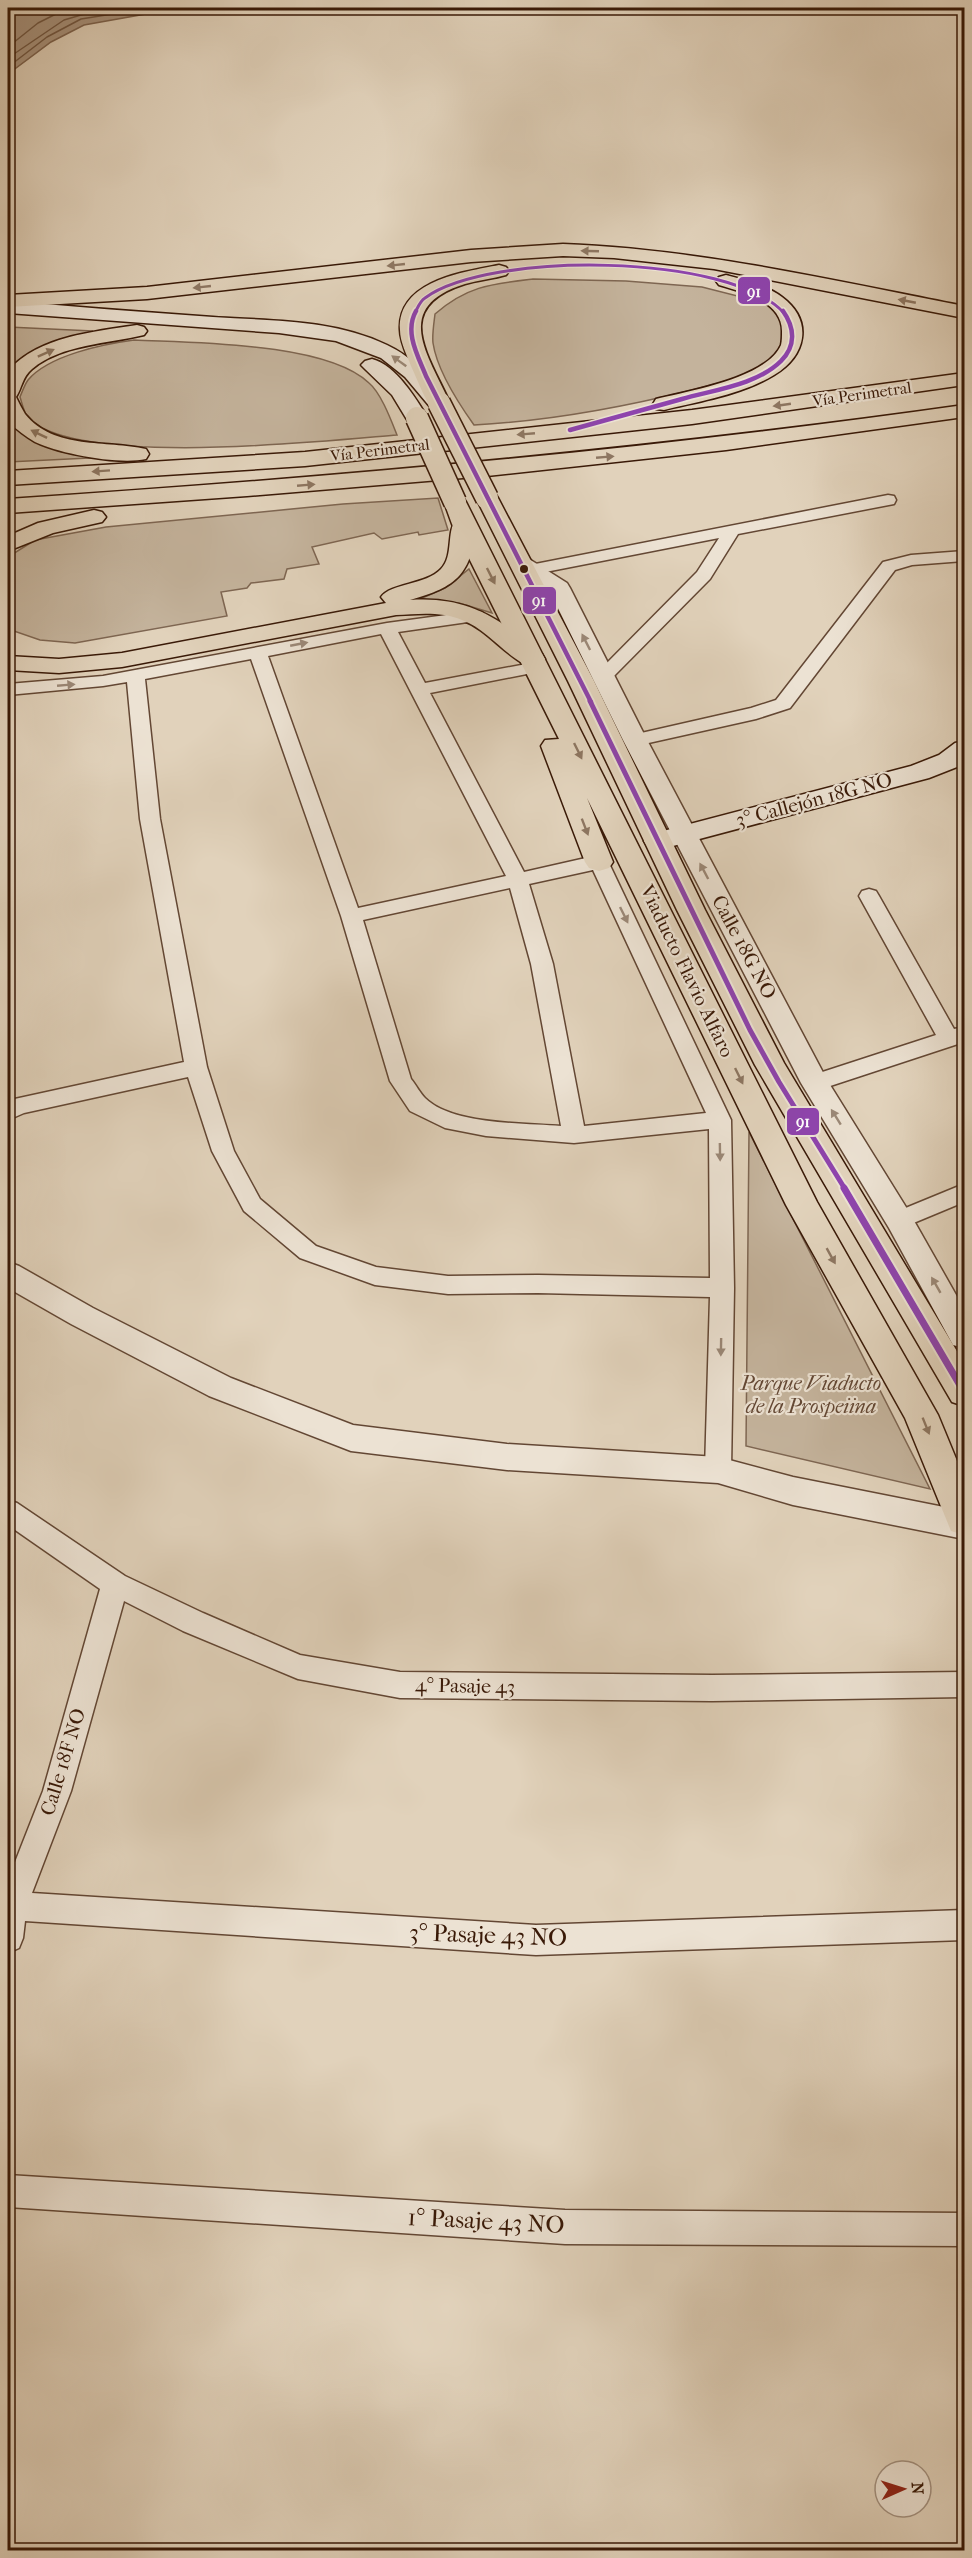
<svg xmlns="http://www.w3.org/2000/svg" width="972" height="2558" font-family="'IM FELL French Canon',serif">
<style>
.green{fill:#c4b39c;stroke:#7e6652;stroke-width:1.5}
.water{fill:#a8937e;stroke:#7c624e;stroke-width:1.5}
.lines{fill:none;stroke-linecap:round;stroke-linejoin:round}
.shore{stroke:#705642;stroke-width:1.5}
.minor-casing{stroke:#634734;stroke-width:3}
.tertiary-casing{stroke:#634734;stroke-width:3}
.secondary-casing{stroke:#391907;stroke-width:3}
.primary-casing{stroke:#391907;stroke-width:3}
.trunk-casing{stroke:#391907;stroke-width:3}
.minor{fill:#ece2d3;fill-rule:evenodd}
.tertiary{fill:#ece2d3;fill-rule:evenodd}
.secondary{fill:#ece2d3;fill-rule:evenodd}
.primary{fill:#e1d2bb;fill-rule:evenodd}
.trunk{fill:#e1d2bb;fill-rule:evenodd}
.primary-bridge-casing{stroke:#391907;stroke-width:25;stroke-linecap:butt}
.primary-bridge{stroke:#e1d2bb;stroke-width:22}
.bus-1-far3-casing{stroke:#ece2d3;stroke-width:5}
.bus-1-far2-casing{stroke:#ece2d3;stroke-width:8}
.bus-1-far1-casing{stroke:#ece2d3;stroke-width:9}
.bus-1-casing{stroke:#ece2d3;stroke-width:11}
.bus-1-far3{stroke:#8e44ad;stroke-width:3}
.bus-1-far2{stroke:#8e44ad;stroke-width:4.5}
.bus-1-far1{stroke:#8e44ad;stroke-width:5}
.bus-1{stroke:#8e44ad;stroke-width:7}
.oneway{fill:#8d7661}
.oneway2{fill:#9b8877}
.bus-dot{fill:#391907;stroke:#ece2d3;stroke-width:2}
.labels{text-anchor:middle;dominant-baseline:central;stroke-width:4.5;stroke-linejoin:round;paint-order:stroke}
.far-street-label{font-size:16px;fill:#391907;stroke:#ece2d3}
.street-label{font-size:20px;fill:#391907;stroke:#ece2d3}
.park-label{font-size:20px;font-style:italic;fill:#634734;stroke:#ece2d3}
.near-street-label{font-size:24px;fill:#391907;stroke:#ece2d3}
.line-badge{stroke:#ece2d3;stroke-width:2}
.badge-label{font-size:16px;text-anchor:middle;font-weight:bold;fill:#fff}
</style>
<rect width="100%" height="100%" fill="#e1d2bb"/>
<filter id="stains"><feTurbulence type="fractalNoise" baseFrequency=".00333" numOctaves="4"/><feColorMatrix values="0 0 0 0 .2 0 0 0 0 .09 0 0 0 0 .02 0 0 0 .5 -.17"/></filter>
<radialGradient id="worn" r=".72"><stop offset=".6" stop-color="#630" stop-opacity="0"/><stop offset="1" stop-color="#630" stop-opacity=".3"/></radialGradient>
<g class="green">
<path d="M533 279 626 281 702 287 773 305C780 320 790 336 778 352 761 376 719 382 692 390 620 408 549 421 474 425 459 404 437 370 433 343 432 334 434 323 435 314 467 286 491 284 533 279Z"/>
<path d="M8 327 93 331 57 343 24 361 8 379Z"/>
<path d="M134 340C193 343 326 342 369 383 381 393 391 420 397 435 325 441 78 468 28 418 24 413 22 403 20 397 22 392 25 384 28 380 49 355 104 344 134 340Z"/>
<path d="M8 418 12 427 62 452 110 457 8 462Z"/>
<path d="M438 498 448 530 419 535 418 532 382 539 374 533 312 547 319 564 287 569 284 579 251 583 247 588 221 592 227 616 75 643 40 640 8 629V557L35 540 106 527 343 504Z"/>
<path d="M469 569 492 613 459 603 413 602 445 588Z"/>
<path d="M749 1132 930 1489 746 1446Z"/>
</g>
<path class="water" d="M8 8H163L157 12 84 25 51 42 8 74Z"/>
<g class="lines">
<g class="shore">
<path d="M8 47 38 23 68 8"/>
<path d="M8 58 64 20 105 8"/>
<path d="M8 67 47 37 81 19 150 8"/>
</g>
<g class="minor-casing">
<g id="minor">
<path d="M888 495 894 496 896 500 894 504 738 534 710 579 610 680H598L595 676 598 672 697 572 719 538 530 575 524 574 521 570 524 566 530 565Z"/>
<path d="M964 551V561L912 565 895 570 790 708 756 719 635 746 628 744 626 740 628 736 751 708 776 700 883 562 911 555Z"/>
<path d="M476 611 482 612 485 616 482 620 398 632 425 683 537 662 543 663 546 667 543 671 537 672 430 693 524 872 599 855 606 857 731 1120 734 1288 731 1470 727 1478 718 1481 709 1478 705 1470 710 1297 538 1293 448 1294 375 1285 300 1258 244 1211 212 1151 188 1077 24 1113 8 1120V1102L10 1100 184 1062 140 819 127 682 103 686 8 695V684L103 676 387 623ZM381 634 506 876 358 908 268 656ZM251 659 341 916 390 1081 410 1111 445 1128 486 1136 574 1143 709 1129 710 1278 538 1275 448 1276 376 1267 316 1246 260 1199 234 1151 207 1067 160 819 145 679ZM593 870 706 1113 584 1126 553 964 529 884ZM510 888 531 964 561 1126C525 1123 452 1125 425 1098 420 1093 416 1085 411 1079L363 920Z"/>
<path d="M869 889 876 891 879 896 954 1029 964 1027V1042L815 1091 807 1089 804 1083 807 1077 936 1035 859 896 862 891Z"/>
<path d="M964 1184V1202L899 1229 891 1226 887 1220 891 1214Z"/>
<path d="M8 1500 17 1503 125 1576 203 1613 300 1655 400 1672 712 1675 964 1672V1697L712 1701 400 1698 298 1679 183 1631 124 1601 71 1791 32 1893 536 1925 964 1910V1940L536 1955 25 1921 23 1938 19 1948 8 1953V1880L43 1791 100 1589 8 1525Z"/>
<path d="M8 2175 565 2210 964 2213V2246L565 2244 8 2207Z"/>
</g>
</g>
<g class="tertiary-casing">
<g id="tertiary">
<path d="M521 558 529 559 567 583 570 588 647 740 827 1080 909 1212 964 1309V1348L953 1345 889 1228 801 1083 623 740 550 592 513 569 510 564 513 559Z"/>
<path d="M8 1262 19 1266 93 1308 231 1378 353 1425 507 1444 718 1457 793 1477 964 1511V1539L793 1505 718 1483 507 1470 351 1451 209 1396 71 1324 8 1288Z"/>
</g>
</g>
<g class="secondary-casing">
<g id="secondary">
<path d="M8 301C76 307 144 312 213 317 271 321 333 319 387 345 413 357 434 380 450 403L447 408 439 409 431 408 405 377 381 358 336 341 279 333 8 313Z"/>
<path d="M372 359C396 365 416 399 428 418L425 423 417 425 409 423 392 395 365 369 361 365 365 361Z"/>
<path d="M964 741V761L957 767 929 778 658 850 648 847 644 841 648 835 911 766 939 755 955 743Z"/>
</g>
</g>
<g class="primary-casing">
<g id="primary">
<path d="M487 491 495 493 498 498 594 681 705 910 784 1063 964 1363V1406L952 1402 755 1065 677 910 568 681 476 498 479 493Z"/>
<path d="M455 495 463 497 466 502 817 1202 938 1415 964 1478V1535L951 1531 905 1418 786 1205 587 798 613 862 609 868 599 871 589 868 585 862 541 746 545 740 559 739 452 524 444 502 447 497Z"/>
</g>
</g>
<g class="trunk-casing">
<g id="trunk">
<path d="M563 244C699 249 831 280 964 306V318L714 269 614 258 563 256 471 262 147 299 8 307V295L147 287 471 250Z"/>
<path d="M499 265 506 267 509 271 506 275C492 279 479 280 465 284 391 307 428 354 450 403L447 408 439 409 431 408C423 395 417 379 411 366 407 355 400 342 400 330 397 281 463 272 499 265Z"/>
<path d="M726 275C745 280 766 285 782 297 814 321 806 356 774 375 741 395 700 401 664 410L656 409 653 404 656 399C688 391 767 378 781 345 782 341 782 336 782 331 782 301 742 292 719 285L716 281 719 277Z"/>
<path d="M137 325 144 327 147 331 144 335C108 344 62 344 32 369 22 377 22 388 16 397 19 403 22 409 25 414 54 450 107 440 146 449L149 454 146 459C119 465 60 454 35 442 25 436 17 430 9 422L8 371C39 336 93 332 137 325Z"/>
<path d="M964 373V385L692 424 305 466 8 485V471L305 452 692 410Z"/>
<path d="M964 405V417L726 450 487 476 247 496 8 513V499C328 478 646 450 964 405Z"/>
<path d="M94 510 102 512 106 517 102 522 53 533 8 551V536L38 523Z"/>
<path d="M464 517 472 519 476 524C472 574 457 587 410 600 468 596 499 618 542 654L545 659 542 664C535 666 530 667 524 664 501 651 486 629 462 620 441 611 418 614 396 615L122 667 59 673 8 670V656L59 659 122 653 386 603 381 597C391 583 426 585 441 569 454 555 446 533 456 519Z"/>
</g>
</g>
<use href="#minor" class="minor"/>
<use href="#tertiary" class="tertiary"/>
<use href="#secondary" class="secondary"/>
<use href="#primary" class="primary"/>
<use href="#trunk" class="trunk"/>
<g class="primary-bridge-casing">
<g id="primary-bridge">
<path d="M439 403 487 498"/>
<path d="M417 418 455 502"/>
</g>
</g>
<use href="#primary-bridge" class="primary-bridge"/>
<g class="bus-1-far3-casing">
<path id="bus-1-far3" d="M415 313C418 307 420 301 425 298 489 251 730 253 784 313"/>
</g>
<g class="bus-1-far2-casing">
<g id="bus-1-far2">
<path d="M416 311C404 332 418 356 426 376L591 702"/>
<path d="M570 430C607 420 645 409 682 399 713 390 757 385 781 361 796 346 795 328 783 311"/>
</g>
</g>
<g class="bus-1-far1-casing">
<path id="bus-1-far1" d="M590 701 750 1030 779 1082 845 1189"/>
</g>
<g class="bus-1-casing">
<path id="bus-1" d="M844 1188 964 1392"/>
</g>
<use href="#bus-1-far3" class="bus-1-far3"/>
<use href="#bus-1-far2" class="bus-1-far2"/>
<use href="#bus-1-far1" class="bus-1-far1"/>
<use href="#bus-1" class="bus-1"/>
</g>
<defs><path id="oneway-solid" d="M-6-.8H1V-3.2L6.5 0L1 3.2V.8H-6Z" transform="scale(1.5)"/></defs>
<g class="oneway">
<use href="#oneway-solid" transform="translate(590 251) rotate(-178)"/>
<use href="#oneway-solid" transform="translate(396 265) rotate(174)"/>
<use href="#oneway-solid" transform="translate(202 287) rotate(174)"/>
<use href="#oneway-solid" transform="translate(907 301) rotate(-169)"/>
<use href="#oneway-solid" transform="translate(46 353) rotate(-24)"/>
<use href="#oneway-solid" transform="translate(782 405) rotate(172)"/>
<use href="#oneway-solid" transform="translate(39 434) rotate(-154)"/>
<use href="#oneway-solid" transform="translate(526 434) rotate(175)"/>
<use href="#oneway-solid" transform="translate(605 457) rotate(-5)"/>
<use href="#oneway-solid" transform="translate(101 471) rotate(176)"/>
<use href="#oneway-solid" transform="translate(306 485) rotate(-5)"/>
<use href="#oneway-solid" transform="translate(491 576) rotate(63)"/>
<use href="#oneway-solid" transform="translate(578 751) rotate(64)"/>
<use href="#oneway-solid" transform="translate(585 827) rotate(69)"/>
<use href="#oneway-solid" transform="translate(739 1076) rotate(64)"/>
<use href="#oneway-solid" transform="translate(831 1256) rotate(61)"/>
<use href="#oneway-solid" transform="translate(926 1426) rotate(68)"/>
</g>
<g class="oneway2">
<use href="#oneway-solid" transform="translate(399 361) rotate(-144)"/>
<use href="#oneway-solid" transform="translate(586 642) rotate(-117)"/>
<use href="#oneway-solid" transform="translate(299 644) rotate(-11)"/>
<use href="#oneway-solid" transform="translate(66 685) rotate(-5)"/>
<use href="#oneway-solid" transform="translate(704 871) rotate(-118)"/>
<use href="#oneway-solid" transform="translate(624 915) rotate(64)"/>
<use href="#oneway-solid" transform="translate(836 1117) rotate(-122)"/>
<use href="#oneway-solid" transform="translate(720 1152) rotate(89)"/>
<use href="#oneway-solid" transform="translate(936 1285) rotate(-120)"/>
<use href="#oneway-solid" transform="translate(721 1347) rotate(91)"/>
</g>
<circle class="bus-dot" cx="524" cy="569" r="5"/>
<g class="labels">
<g class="far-street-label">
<text transform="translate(862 394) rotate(-8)">Vía Perimetral</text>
<text transform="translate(380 450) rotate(-7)">Vía Perimetral</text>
</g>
<g class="street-label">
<text transform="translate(814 800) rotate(-15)">3° Callejón 18G NO</text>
<text transform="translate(744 947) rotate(62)">Calle 18G NO</text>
<text transform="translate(687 971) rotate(64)">Viaducto Flavio Alfaro</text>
<text transform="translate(465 1686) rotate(1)">4° Pasaje 43</text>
<text transform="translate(63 1762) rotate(-73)">Calle 18F NO</text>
</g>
<g class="park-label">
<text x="811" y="1383">Parque Viaducto<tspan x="811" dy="23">de la Prospeiina</tspan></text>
</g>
<g class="near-street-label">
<text transform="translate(488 1935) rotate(2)">3° Pasaje 43 NO</text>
<text transform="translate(486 2221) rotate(3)">1° Pasaje 43 NO</text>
</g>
</g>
<g class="line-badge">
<rect x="737" y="276" width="34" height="29" rx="6" fill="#8e44ad"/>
<rect x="522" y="586" width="35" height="29" rx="6" fill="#8e44ad"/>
<rect x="786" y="1107" width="34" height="29" rx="6" fill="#8e44ad"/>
</g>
<g class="badge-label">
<text x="754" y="297">91</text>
<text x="539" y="606">91</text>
<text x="803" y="1127">91</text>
</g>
<rect width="972" height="2558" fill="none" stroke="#e1d2bb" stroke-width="30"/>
<rect x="9" y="9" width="954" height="2540" fill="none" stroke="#391907" stroke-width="3"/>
<rect x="15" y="15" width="942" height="2528" fill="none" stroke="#391907" stroke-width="1.5"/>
<g transform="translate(903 2489) rotate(87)"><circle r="28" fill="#ece2d3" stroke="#a49281" stroke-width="1.5"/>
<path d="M0-4.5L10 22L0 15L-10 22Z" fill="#8f2418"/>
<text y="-9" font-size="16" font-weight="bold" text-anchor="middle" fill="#391907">N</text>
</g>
<rect width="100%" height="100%" filter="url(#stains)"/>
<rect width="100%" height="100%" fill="url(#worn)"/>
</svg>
